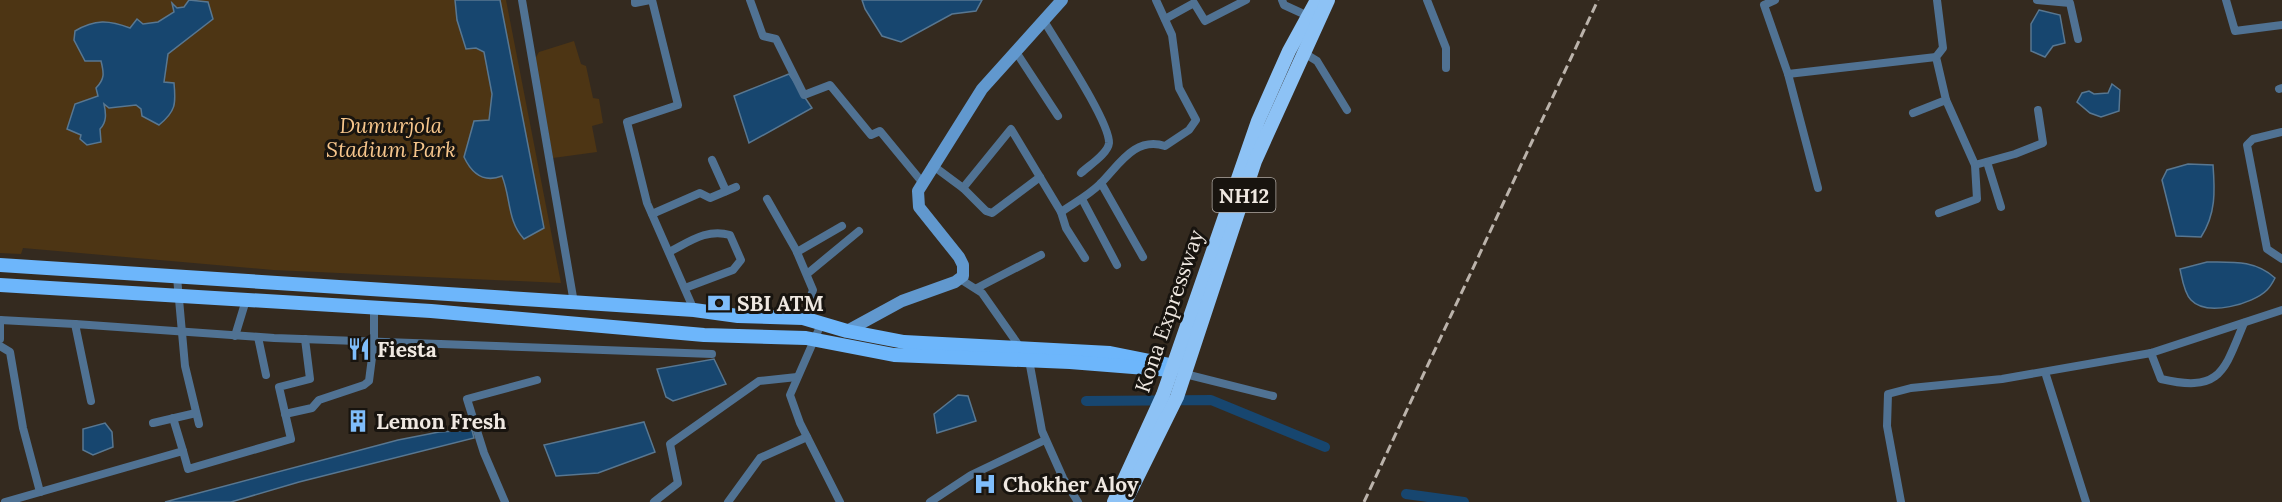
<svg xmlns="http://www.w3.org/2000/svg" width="2282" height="502" font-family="Lora,serif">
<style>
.green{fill:#4d3514}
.water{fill:#17466f;stroke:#587791;stroke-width:1.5}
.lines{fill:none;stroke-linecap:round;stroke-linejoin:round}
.canal{stroke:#17466f;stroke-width:10}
.minor{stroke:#507293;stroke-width:8}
.secondary{stroke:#6198ce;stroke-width:12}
.primary{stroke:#6db6fb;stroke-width:14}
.trunk{stroke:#8dc2f5;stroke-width:14}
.rail{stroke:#bbb3ab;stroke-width:3;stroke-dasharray:9 4.5;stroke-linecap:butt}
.labels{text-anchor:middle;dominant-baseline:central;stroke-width:6;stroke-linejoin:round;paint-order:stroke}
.shield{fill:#18140f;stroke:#aea8a2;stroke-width:1.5}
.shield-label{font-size:20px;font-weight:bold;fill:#efe8e1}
.park-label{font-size:21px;font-style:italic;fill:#f7c68c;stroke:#18140f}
.poi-label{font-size:21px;font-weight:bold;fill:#efe8e1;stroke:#18140f;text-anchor:start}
.street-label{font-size:21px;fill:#efe8e1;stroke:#18140f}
</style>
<rect width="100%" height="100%" fill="#342a1f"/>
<g class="green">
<path d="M0 0H506L561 283 273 270 23 248 21 254 0 253Z"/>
<path d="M574 41 581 64 586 66 593 98 599 99 603 123 592 126 597 152 553 158 535 59 539 52Z"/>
</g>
<g class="water">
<path d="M189 0 208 2 213 19 168 54 164 82 174 83C176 104 176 111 159 125L142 116 141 109 136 105 109 108 104 104C106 113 107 122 100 129L101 142 87 145 80 139 81 135 67 129 75 104 98 96 96 88C105 79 104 73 101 61H85L74 40 75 31C95 19 109 20 130 28L137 19 143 24 158 22 174 12 172 3 177 8 184 7Z"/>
<path d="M455 0H500L544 228 524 239C507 221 511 198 502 176 484 183 472 174 464 157L474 121 489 120 492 94 484 52 476 48 466 49 457 20Z"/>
<path d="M862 0H982L976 11 952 14 901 42 882 36 865 9Z"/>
<path d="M2039 10 2060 15 2065 43 2053 46 2045 57 2031 51V24Z"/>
<path d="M789 74 812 108 749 143 734 96Z"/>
<path d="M2112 84 2120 90 2119 111 2101 117 2090 113 2077 102 2082 93 2089 91 2094 94 2108 93Z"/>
<path d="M2188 164 2213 165C2215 191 2216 214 2201 237L2176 236 2162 180 2167 170Z"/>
<path d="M2207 262C2233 262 2255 260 2275 278 2273 282 2270 287 2267 290 2253 304 2207 317 2191 300 2184 293 2182 278 2180 269Z"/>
<path d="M714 359 726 384 673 401 666 397 657 369Z"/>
<path d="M958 395 968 396 976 421 937 433 934 414Z"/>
<path d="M644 422 655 452 598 473 556 476 544 445Z"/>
<path d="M105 423 112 432 113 447 93 455 83 450V429Z"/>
<path d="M472 430 474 438 299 482 231 502H165L398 440 439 432Z"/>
</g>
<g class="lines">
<g class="canal">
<path d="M1086 401 1211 400 1325 447"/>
<path d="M1406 494 1464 502"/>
</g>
<g class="minor">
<path d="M522 0 574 303"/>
<path d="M635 0V3L650 0"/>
<path d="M652 0 678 105 627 122 647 203 694 310"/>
<path d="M750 0 763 36 776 39 804 95 830 85 871 135 880 131 922 182"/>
<path d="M1282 0 1284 5 1308 16"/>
<path d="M1427 0 1446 48V68"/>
<path d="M1775 0 1764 5 1788 74"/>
<path d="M2037 0 2070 3 2078 39"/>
<path d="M2226 0 2235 31 2282 25"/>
<path d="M1165 19 1194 3 1205 21 1246 0"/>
<path d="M1044 21C1057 43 1110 122 1109 143 1108 154 1088 166 1081 173"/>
<path d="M1016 52 1058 116"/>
<path d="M1304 53 1317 61 1347 110"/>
<path d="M2279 89 2282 88"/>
<path d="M1946 100 1975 165 2015 154 2043 143 2038 110"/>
<path d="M1913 113 1946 100 1936 57 1943 48 1937 0"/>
<path d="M2282 132 2253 139 2247 145 2267 249 2282 259"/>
<path d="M712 160 726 191"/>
<path d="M1987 162 2001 207"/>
<path d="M932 165 963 188 1011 129 1061 212 1066 228 1085 258"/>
<path d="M1101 183 1143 257"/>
<path d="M963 188 986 211 992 213 1040 177"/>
<path d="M1818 188 1788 74 1936 57"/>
<path d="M767 199 796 250 813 290 803 318"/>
<path d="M1082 199 1117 265"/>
<path d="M1061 212C1074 203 1089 195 1100 184 1119 165 1135 136 1165 146L1189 130 1196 120 1179 88 1172 35 1156 0"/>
<path d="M1939 213 1977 199 1975 165"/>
<path d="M652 214 700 193 710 198 736 187"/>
<path d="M669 252C689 242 707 228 730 235L741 260 733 270 685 288"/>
<path d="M797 252 842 226"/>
<path d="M807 274 859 231"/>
<path d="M177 277 185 366 199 424"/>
<path d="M960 279 982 293 1029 360 1042 431 1063 478 1078 502"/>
<path d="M977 288 1041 255"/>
<path d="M0 320 75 324"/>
<path d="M822 322 790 395 800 423 840 502"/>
<path d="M235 336 246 300"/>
<path d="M258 337 266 375"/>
<path d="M0 339V320"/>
<path d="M0 346 10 352 23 428 40 492"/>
<path d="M2151 353 2161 379C2221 393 2224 371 2244 323"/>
<path d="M2045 372 2086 502"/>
<path d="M1185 374 1273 396"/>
<path d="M91 401 75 324 274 338 712 354"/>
<path d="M285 414 312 408 319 400 364 385 369 381 374 342V308"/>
<path d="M173 418 183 451"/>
<path d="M153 423 196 413"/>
<path d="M5 502 183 451 188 469 291 439 279 387 310 379 305 339"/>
<path d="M505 502 484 453 467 399 537 380"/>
<path d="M654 502 678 483 670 444 759 381 797 377"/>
<path d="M728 502 760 458 807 437"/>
<path d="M930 502 971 475 1045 440"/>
<path d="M1901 502 1887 426 1888 394 1911 388 2002 379 2151 353 2282 310"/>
</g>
<path class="secondary" d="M847 331 902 301 955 282 963 276V265L959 257 919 207 918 191 982 89 1062 0"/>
<g class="primary">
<path d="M0 265 694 310 738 316 803 318 847 331 904 342 1110 353 1185 368"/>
<path d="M0 285 431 311 704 335 806 338 894 355 1070 362 1171 370"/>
</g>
<g class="trunk">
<path d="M1114 502 1163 395 1258 121 1289 51 1317 0"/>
<path d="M1125 502 1177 397 1255 161 1328 0"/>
</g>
<path class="rail" d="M1364 502 1598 0"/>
</g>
<defs>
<g id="bank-bare" transform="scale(1.8)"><path d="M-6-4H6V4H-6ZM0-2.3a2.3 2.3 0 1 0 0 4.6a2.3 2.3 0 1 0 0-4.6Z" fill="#7fbdfa" stroke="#18140f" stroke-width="2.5" paint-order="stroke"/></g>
<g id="restaurant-bare" transform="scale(1.8)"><path d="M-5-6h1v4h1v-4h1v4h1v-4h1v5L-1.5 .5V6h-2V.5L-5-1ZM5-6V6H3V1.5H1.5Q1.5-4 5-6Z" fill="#7fbdfa" stroke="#18140f" stroke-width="2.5" paint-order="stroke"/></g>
<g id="building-bare" transform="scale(1.8)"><path d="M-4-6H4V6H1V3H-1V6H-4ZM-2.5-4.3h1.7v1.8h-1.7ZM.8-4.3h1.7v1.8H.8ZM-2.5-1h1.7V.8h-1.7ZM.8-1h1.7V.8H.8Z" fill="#7fbdfa" stroke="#18140f" stroke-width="2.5" paint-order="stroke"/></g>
<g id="hospital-bare" transform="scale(1.8)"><path d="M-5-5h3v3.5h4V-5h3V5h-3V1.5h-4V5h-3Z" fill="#7fbdfa" stroke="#18140f" stroke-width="2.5" paint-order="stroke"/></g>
</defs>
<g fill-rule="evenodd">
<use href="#bank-bare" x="719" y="303"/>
<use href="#restaurant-bare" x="359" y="349"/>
<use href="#building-bare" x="358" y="421"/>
<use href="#hospital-bare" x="985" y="484"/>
</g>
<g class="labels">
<rect class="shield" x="1212.5" y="178" width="63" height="34" rx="4.5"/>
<g class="shield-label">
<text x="1244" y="195">NH12</text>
</g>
<g class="park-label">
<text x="391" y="125">Dumurjola<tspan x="391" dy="24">Stadium Park</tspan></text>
</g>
<g class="poi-label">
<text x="737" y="303">SBI ATM</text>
<text x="377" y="349">Fiesta</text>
<text x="376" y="421">Lemon Fresh</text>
<text x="1003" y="484">Chokher Aloy</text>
</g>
<g class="street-label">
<text transform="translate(1169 311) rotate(-71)">Kona Expressway</text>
</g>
</g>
</svg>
